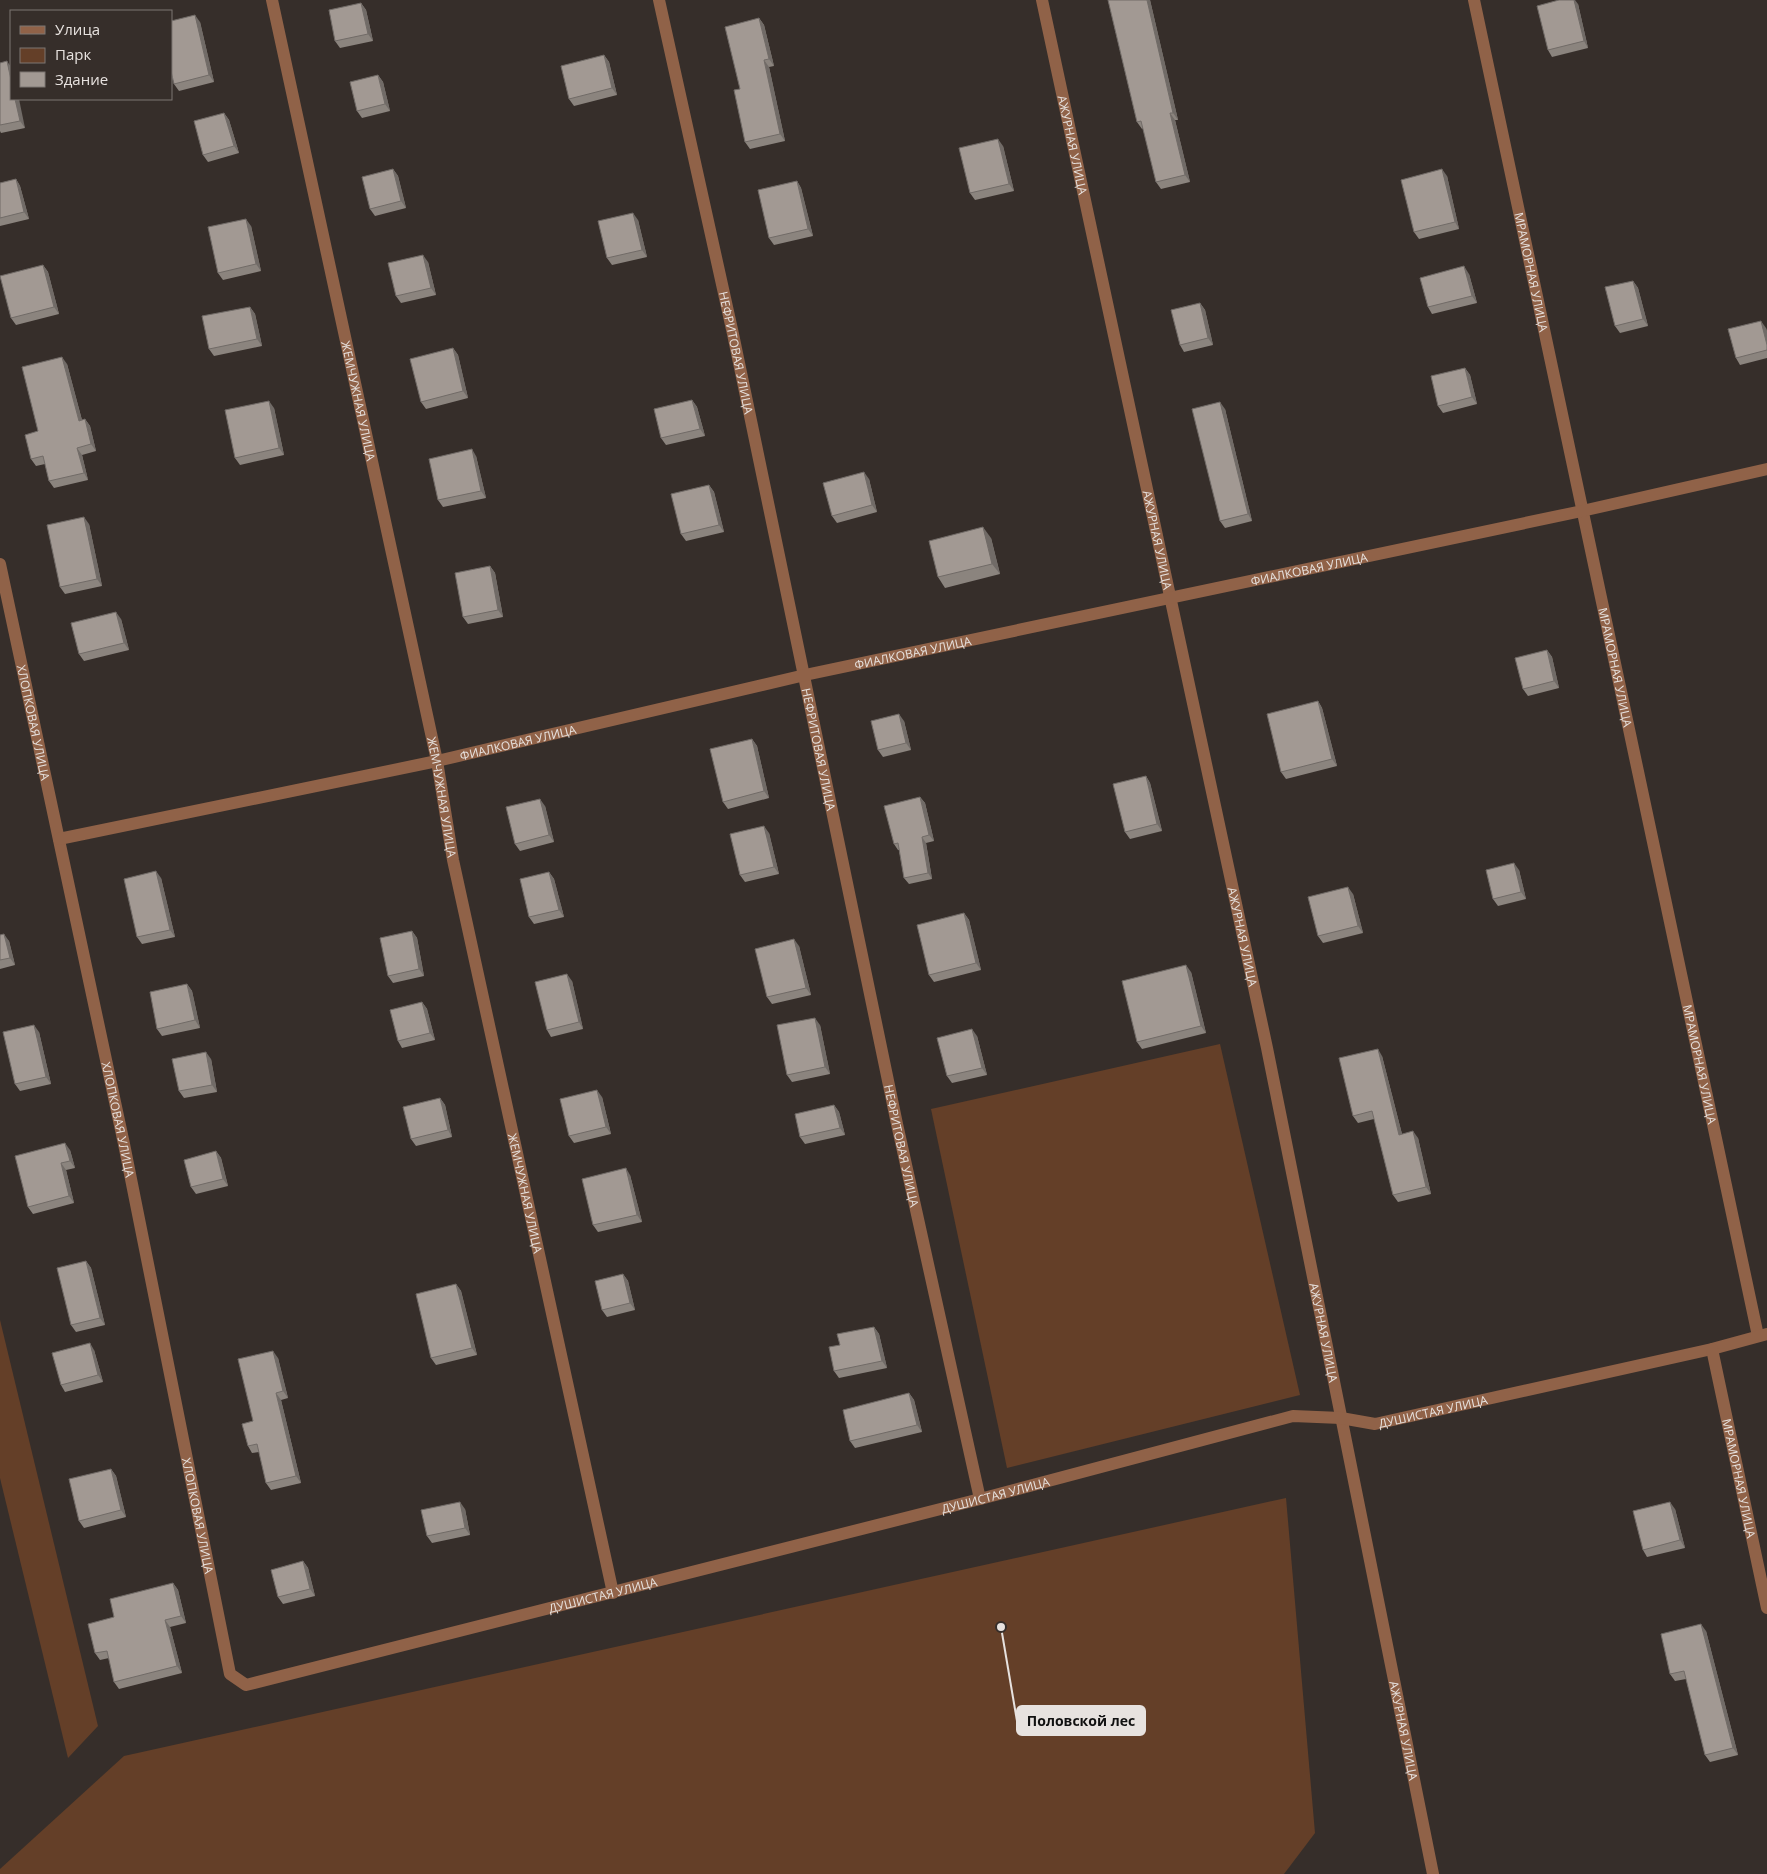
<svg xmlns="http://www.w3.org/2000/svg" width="1767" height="1874" font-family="'Open Sans',sans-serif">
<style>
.green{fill:#643f28}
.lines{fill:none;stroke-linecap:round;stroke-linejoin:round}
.street{stroke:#906248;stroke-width:12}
.wall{fill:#8b847e}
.shaded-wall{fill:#716b67}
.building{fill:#a29993;stroke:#716b67}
.labels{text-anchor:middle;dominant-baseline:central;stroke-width:5;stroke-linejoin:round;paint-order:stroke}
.street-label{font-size:12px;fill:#e7e2df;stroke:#362e2a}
.leader{fill:none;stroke:#e7e2df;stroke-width:2}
.callout-dot{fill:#e7e2df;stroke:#362e2a;stroke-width:2}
.callout{fill:#e7e2df;stroke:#e7e2df;stroke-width:2}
.callout-label{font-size:14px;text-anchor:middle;font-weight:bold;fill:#111}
</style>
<rect width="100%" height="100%" fill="#362e2a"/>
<g class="green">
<path d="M1220 1044 1300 1395 1007 1468 931 1109Z"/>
<path d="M0 1320 98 1726 68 1758 0 1478Z"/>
<path d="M1286 1498 1315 1833 1284 1874H0V1869L124 1756Z"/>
</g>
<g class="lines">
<g class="street">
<path id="s1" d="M272 0 437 761 453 860 613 1593"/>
<path id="s2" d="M659 0 733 334 897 1124 980 1499"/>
<path id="s3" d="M1042 0 1267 1048 1433 1874"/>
<path id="s4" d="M1474 0 1758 1336"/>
<path id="s5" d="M0 564 124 1144 230 1674 246 1685 980 1499 1293 1416 1341 1418 1375 1424 1712 1349 1767 1334"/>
<path id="s6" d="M59 839 437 761 805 675 1582 511 1767 469"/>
<path id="s7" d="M1712 1349 1767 1608"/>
</g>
</g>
<g class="wall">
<path d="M1108 0H1150L1178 120H1175L1190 182 1161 189 1156 182 1143 128 1142 129 1137 122Z"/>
<path d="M361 3 366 10 373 41 340 48 335 41Z"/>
<path d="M1578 4 1588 48 1552 57 1548 50Z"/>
<path d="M759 18 764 25 774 66 769 67 785 141 750 149 745 142 740 89Z"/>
<path d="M200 22 214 82 179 91 174 84Z"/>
<path d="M604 55 609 62 617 95 574 106 569 99Z"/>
<path d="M0 63 25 128 1 133 0 131Z"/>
<path d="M378 75 383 82 390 111 362 118 357 111Z"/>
<path d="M224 113 229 120 239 153 208 162 203 155Z"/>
<path d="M1003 146 1014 191 975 200 970 193Z"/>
<path d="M393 169 398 176 406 208 375 216 370 209Z"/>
<path d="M1447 176 1459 229 1419 239 1414 232Z"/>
<path d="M16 179 20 186 29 219 0 226V183Z"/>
<path d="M797 181 801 188 813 236 774 245 769 238Z"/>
<path d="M638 220 647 257 612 265 607 258Z"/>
<path d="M251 226 261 271 223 280 218 273Z"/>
<path d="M428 262 436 295 401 303 396 296Z"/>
<path d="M43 265 48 272 59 314 16 325 11 318Z"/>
<path d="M1469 274 1477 303 1432 314 1428 307Z"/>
<path d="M1633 281 1638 288 1648 326 1620 333 1615 326Z"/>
<path d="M1200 303 1205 310 1213 345 1184 352 1180 345Z"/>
<path d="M250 307 255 314 262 346 214 356 209 349Z"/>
<path d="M1766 328 1767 332V358L1740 365 1736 358Z"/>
<path d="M453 348 458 355 468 398 426 409 421 402Z"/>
<path d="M67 364 82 420 85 419 90 426 96 451 82 455 88 480 54 488 49 481 45 464 36 466 31 459 38 431Z"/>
<path d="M1465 368 1470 375 1477 404 1443 413 1438 406Z"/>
<path d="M692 400 697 407 705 436 666 445 661 438Z"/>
<path d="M274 408 284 455 240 465 235 458Z"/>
<path d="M1225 409 1252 521 1225 528 1220 521Z"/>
<path d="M476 456 486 498 443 507 438 500Z"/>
<path d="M869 479 877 512 837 523 832 516Z"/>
<path d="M709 485 714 492 724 532 686 541 681 534Z"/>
<path d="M89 524 102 586 65 594 60 587Z"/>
<path d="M991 538 1000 574 945 588 938 577Z"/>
<path d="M490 566 495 573 503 617 468 624 463 617Z"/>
<path d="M121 619 129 650 84 661 79 654Z"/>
<path d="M1547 650 1552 657 1559 688 1528 696 1523 689Z"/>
<path d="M1318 701 1322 708 1337 766 1286 779 1281 772Z"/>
<path d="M904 721 911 750 883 757 878 750Z"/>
<path d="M752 739 757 746 769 798 728 809 723 802Z"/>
<path d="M1146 776 1150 783 1162 831 1130 839 1125 832Z"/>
<path d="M920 797 925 803 934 841 926 843 932 879 909 884 904 878 899 850H898L894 844Z"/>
<path d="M545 806 554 842 520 851 515 844Z"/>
<path d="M769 833 779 874 745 882 740 875Z"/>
<path d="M1519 870 1526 899 1498 906 1493 899Z"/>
<path d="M549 872 554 879 564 917 534 924 529 917Z"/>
<path d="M161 878 175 937 142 944 137 937Z"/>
<path d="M1353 894 1363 933 1323 943 1318 936Z"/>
<path d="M964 913 969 920 981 970 934 982 929 975Z"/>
<path d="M412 931 417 938 424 976 393 983 388 976Z"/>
<path d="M0 935 9 941 15 965 0 969Z"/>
<path d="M799 946 811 995 772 1004 767 997Z"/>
<path d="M1191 972 1206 1033 1142 1049 1137 1042Z"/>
<path d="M572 981 583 1029 551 1037 547 1030Z"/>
<path d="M187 984 192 991 200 1028 162 1036 157 1029Z"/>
<path d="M422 1002 427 1009 435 1040 402 1048 398 1041Z"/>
<path d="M820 1025 830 1074 792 1082 787 1075Z"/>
<path d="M39 1032 51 1084 20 1091 15 1084Z"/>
<path d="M977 1036 987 1075 952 1083 947 1076Z"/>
<path d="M1382 1056 1402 1134 1418 1138 1431 1194 1398 1202 1393 1195 1374 1119 1358 1123 1353 1116Z"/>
<path d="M211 1059 217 1092 184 1098 179 1091Z"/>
<path d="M602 1097 611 1134 574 1143 569 1136Z"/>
<path d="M440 1098 445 1105 452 1137 416 1146 411 1139Z"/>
<path d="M834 1105 839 1112 845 1135 805 1144 800 1137Z"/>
<path d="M70 1150 75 1168 66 1170 74 1203 33 1214 28 1207Z"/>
<path d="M216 1151 221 1158 228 1186 196 1194 191 1187Z"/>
<path d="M630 1175 642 1222 598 1232 593 1225Z"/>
<path d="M86 1261 91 1268 105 1325 76 1332 71 1325Z"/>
<path d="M623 1274 628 1281 635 1310 607 1317 602 1310Z"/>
<path d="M456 1284 461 1291 477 1355 436 1365 431 1358Z"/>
<path d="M874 1327 879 1334 887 1368 839 1378 834 1371 840 1345Z"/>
<path d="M94 1350 103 1382 65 1392 61 1385Z"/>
<path d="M278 1358 288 1398 281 1400 301 1483 271 1490 266 1483 259 1452 252 1453 248 1446 253 1421Z"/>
<path d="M909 1393 914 1400 922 1432 855 1448 850 1441Z"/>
<path d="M111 1469 116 1476 126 1517 84 1528 79 1521Z"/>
<path d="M465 1509 470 1535 432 1543 427 1536Z"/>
<path d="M1675 1509 1685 1548 1647 1557 1643 1550Z"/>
<path d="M303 1561 308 1568 315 1596 283 1604 278 1597Z"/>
<path d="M173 1583 178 1590 186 1623 170 1627 182 1673 119 1689 114 1682 109 1658 100 1660 95 1653Z"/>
<path d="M1706 1631 1738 1755 1710 1762 1705 1755 1686 1679 1675 1681 1670 1674Z"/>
</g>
<g class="shaded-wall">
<path d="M1147 0H1150L1178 120 1173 113Z"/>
<path d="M1574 0H1575L1578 4 1588 48 1584 41Z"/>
<path d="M361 3 366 10 373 41 368 34Z"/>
<path d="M195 15 200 22 214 82 209 75Z"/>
<path d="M759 18 764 25 774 66 769 59Z"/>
<path d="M604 55 609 62 617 95 612 88Z"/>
<path d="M764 60 769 67 785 141 780 134Z"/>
<path d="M7 61 11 67V80Z"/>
<path d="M378 75 383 82 390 111 385 104Z"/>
<path d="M15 99H19L25 128 20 121Z"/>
<path d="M224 113 229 120 239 153 234 146Z"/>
<path d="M1170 113 1175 120 1190 182 1185 175Z"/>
<path d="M998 139 1003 146 1014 191 1009 184Z"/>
<path d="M393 169 398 176 406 208 401 201Z"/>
<path d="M1442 169 1447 176 1459 229 1455 222Z"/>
<path d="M16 179 20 186 29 219 24 212Z"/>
<path d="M797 181 801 188 813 236 808 229Z"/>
<path d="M633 213 638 220 647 257 642 250Z"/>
<path d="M246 219 251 226 261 271 256 264Z"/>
<path d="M423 255 428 262 436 295 431 288Z"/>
<path d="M43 265 48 272 59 314 54 307Z"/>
<path d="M1464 266 1469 274 1477 303 1472 296Z"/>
<path d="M1633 281 1638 288 1648 326 1643 319Z"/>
<path d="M1200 303 1205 310 1213 345 1208 338Z"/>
<path d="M250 307 255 314 262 346 257 339Z"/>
<path d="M1761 321 1766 328 1767 332V345Z"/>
<path d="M453 348 458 355 468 398 463 391Z"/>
<path d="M62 357 67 364 84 428 79 421Z"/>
<path d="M1465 368 1470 375 1477 404 1472 397Z"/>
<path d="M692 400 697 407 705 436 700 429Z"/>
<path d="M269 401 274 408 284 455 279 448Z"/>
<path d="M1220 402 1225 409 1252 521 1248 514Z"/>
<path d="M85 419 90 426 96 451 91 444Z"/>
<path d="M77 448 82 455 88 480 84 473Z"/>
<path d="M472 449 476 456 486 498 481 491Z"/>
<path d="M864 472 869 479 877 512 872 505Z"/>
<path d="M709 485 714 492 724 532 719 525Z"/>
<path d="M84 517 89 524 102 586 97 579Z"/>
<path d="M983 527 991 538 1000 574 992 564Z"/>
<path d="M490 566 495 573 503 617 498 610Z"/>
<path d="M116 612 121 619 129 650 124 643Z"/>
<path d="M1547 650 1552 657 1559 688 1554 681Z"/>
<path d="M1318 701 1322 708 1337 766 1332 759Z"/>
<path d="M899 714 904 721 911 750 906 743Z"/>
<path d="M752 739 757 746 769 798 764 791Z"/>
<path d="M1146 776 1150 783 1162 831 1157 824Z"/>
<path d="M920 797 925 803 934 841 929 835Z"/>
<path d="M540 799 545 806 554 842 549 835Z"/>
<path d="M764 826 769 833 779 874 774 867Z"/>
<path d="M922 837 926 843 932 879 928 873Z"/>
<path d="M1514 863 1519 870 1526 899 1521 892Z"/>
<path d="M156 871 161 878 175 937 170 930Z"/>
<path d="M549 872 554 879 564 917 559 910Z"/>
<path d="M1348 887 1353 894 1363 933 1358 926Z"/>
<path d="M964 913 969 920 981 970 976 963Z"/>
<path d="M412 931 417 938 424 976 419 969Z"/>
<path d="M4 934 9 941 15 965 10 958Z"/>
<path d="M794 939 799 946 811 995 806 988Z"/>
<path d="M1186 965 1191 972 1206 1033 1201 1026Z"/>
<path d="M567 974 572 981 583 1029 579 1022Z"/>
<path d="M187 984 192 991 200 1028 195 1020Z"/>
<path d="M422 1002 427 1009 435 1040 430 1033Z"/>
<path d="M815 1018 820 1025 830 1074 825 1067Z"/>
<path d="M34 1025 39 1032 51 1084 46 1077Z"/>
<path d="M972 1029 977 1036 987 1075 982 1068Z"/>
<path d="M1378 1049 1382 1056 1404 1142 1399 1135Z"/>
<path d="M206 1052 211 1059 217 1092 212 1085Z"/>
<path d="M597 1090 602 1097 611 1134 606 1127Z"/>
<path d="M440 1098 445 1105 452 1137 448 1130Z"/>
<path d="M834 1105 839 1112 845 1135 840 1128Z"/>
<path d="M1413 1131 1418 1138 1431 1194 1426 1187Z"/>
<path d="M65 1143 70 1150 75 1168 70 1161Z"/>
<path d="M216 1151 221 1158 228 1186 223 1179Z"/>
<path d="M61 1163 66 1170 74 1203 69 1196Z"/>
<path d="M626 1168 630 1175 642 1222 637 1215Z"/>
<path d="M86 1261 91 1268 105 1325 100 1318Z"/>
<path d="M623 1274 628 1281 635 1310 630 1303Z"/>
<path d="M456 1284 461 1291 477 1355 472 1348Z"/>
<path d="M874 1327 879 1334 887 1368 882 1361Z"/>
<path d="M90 1343 94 1350 103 1382 98 1375Z"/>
<path d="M273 1351 278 1358 288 1398 283 1391Z"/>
<path d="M276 1393 281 1400 301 1483 296 1476Z"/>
<path d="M909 1393 914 1400 922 1432 917 1425Z"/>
<path d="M111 1469 116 1476 126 1517 121 1510Z"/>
<path d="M460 1502 465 1509 470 1535 465 1528Z"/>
<path d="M1670 1502 1675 1509 1685 1548 1680 1540Z"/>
<path d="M303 1561 308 1568 315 1596 310 1589Z"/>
<path d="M173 1583 178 1590 186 1623 181 1616Z"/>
<path d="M165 1620 170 1627 182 1673 177 1666Z"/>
<path d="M1701 1624 1706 1631 1738 1755 1733 1748Z"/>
</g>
<g class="building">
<path d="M1108 0H1147L1173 113H1170L1185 175 1156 182 1141 121 1137 122Z"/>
<path d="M1559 0H1574L1584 41 1548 50 1537 6Z"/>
<path d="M361 3 368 34 335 41 329 10Z"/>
<path d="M195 15 209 75 174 84 171 71V21Z"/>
<path d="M759 18 769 59 764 60 780 134 745 142 734 90 740 89 725 27Z"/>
<path d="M604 55 612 88 569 99 561 66Z"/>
<path d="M7 61 11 80V99H15L20 121 0 125V63Z"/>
<path d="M378 75 385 104 357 111 350 82Z"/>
<path d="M224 113 234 146 203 155 194 121Z"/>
<path d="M998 139 1009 184 970 193 959 148Z"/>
<path d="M393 169 401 201 370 209 362 177Z"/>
<path d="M1442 169 1455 222 1414 232 1401 180Z"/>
<path d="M16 179 24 212 0 218V183Z"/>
<path d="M797 181 808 229 769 238 758 190Z"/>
<path d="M633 213 642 250 607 258 598 221Z"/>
<path d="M246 219 256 264 218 273 208 227Z"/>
<path d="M423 255 431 288 396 296 388 263Z"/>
<path d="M43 265 54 307 11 318 0 276Z"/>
<path d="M1464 266 1472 296 1428 307 1420 278Z"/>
<path d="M1633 281 1643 319 1615 326 1605 287Z"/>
<path d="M1200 303 1208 338 1180 345 1171 310Z"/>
<path d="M250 307 257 339 209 349 202 316Z"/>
<path d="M1761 321 1767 345V350L1736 358 1728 329Z"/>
<path d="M453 348 463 391 421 402 410 359Z"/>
<path d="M62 357 79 421 85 419 91 444 77 448 84 473 49 481 43 456 31 459 25 435 38 431 22 367Z"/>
<path d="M1465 368 1472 397 1438 406 1431 376Z"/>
<path d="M692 400 700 429 661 438 654 409Z"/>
<path d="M269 401 279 448 235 458 225 410Z"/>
<path d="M1220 402 1248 514 1220 521 1192 409Z"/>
<path d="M472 449 481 491 438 500 429 459Z"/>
<path d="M864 472 872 505 832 516 823 483Z"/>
<path d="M709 485 719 525 681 534 671 494Z"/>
<path d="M84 517 97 579 60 587 47 525Z"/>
<path d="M983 527 992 564 938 577 929 541Z"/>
<path d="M490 566 498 610 463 617 455 573Z"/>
<path d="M116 612 124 643 79 654 71 623Z"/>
<path d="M1547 650 1554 681 1523 689 1515 658Z"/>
<path d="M1318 701 1332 759 1281 772 1267 714Z"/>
<path d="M899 714 906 743 878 750 871 721Z"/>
<path d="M752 739 764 791 723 802 710 749Z"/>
<path d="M1146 776 1157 824 1125 832 1113 784Z"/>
<path d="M920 797 929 835 922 837 928 873 904 878 898 843 894 844 884 806Z"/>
<path d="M540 799 549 835 515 844 506 807Z"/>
<path d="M764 826 774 867 740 875 730 834Z"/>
<path d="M1514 863 1521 892 1493 899 1486 870Z"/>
<path d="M156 871 170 930 137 937 124 879Z"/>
<path d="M549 872 559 910 529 917 520 879Z"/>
<path d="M1348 887 1358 926 1318 936 1308 897Z"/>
<path d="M964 913 976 963 929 975 917 925Z"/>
<path d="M412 931 419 969 388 976 380 938Z"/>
<path d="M4 934 10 958 0 960V935Z"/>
<path d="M794 939 806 988 767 997 755 949Z"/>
<path d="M1186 965 1201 1026 1137 1042 1122 981Z"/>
<path d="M567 974 579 1022 547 1030 535 982Z"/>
<path d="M187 984 195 1020 157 1029 150 992Z"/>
<path d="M422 1002 430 1033 398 1041 390 1010Z"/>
<path d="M815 1018 825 1067 787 1075 777 1025Z"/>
<path d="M34 1025 46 1077 15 1084 3 1032Z"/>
<path d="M972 1029 982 1068 947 1076 937 1038Z"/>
<path d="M1378 1049 1399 1135 1413 1131 1426 1187 1393 1195 1372 1111 1353 1116 1339 1058Z"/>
<path d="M206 1052 212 1085 179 1091 172 1059Z"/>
<path d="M597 1090 606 1127 569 1136 560 1099Z"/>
<path d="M440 1098 448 1130 411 1139 403 1107Z"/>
<path d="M834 1105 840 1128 800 1137 795 1114Z"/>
<path d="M65 1143 70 1161 61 1163 69 1196 28 1207 15 1156Z"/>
<path d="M216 1151 223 1179 191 1187 184 1160Z"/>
<path d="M626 1168 637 1215 593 1225 582 1179Z"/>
<path d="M86 1261 100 1318 71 1325 57 1268Z"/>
<path d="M623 1274 630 1303 602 1310 595 1281Z"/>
<path d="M456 1284 472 1348 431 1358 416 1294Z"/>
<path d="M874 1327 882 1361 834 1371 829 1347 840 1345 837 1334Z"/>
<path d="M90 1343 98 1375 61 1385 52 1353Z"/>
<path d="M273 1351 283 1391 276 1393 296 1476 266 1483 257 1444 248 1446 242 1424 253 1421 238 1359Z"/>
<path d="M909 1393 917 1425 850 1441 843 1410Z"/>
<path d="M111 1469 121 1510 79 1521 69 1479Z"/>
<path d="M460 1502 465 1528 427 1536 421 1510Z"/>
<path d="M1670 1502 1680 1540 1643 1550 1633 1511Z"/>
<path d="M303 1561 310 1589 278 1597 271 1570Z"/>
<path d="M173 1583 181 1616 165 1620 177 1666 114 1682 107 1651 95 1653 88 1624 114 1617 110 1599Z"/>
<path d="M1701 1624 1733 1748 1705 1755 1684 1671 1670 1674 1661 1634Z"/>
</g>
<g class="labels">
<g class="street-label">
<text stroke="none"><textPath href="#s3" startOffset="148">АЖУРНАЯ УЛИЦА</textPath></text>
<text stroke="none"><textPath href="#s4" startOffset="278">МРАМОРНАЯ УЛИЦА</textPath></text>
<text stroke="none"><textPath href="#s2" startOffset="361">НЕФРИТОВАЯ УЛИЦА</textPath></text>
<text stroke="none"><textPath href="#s1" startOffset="410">ЖЕМЧУЖНАЯ УЛИЦА</textPath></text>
<text stroke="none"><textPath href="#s3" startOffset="552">АЖУРНАЯ УЛИЦА</textPath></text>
<text stroke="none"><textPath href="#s6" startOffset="1279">ФИАЛКОВАЯ УЛИЦА</textPath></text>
<text stroke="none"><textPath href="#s6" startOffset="874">ФИАЛКОВАЯ УЛИЦА</textPath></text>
<text stroke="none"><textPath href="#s4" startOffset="682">МРАМОРНАЯ УЛИЦА</textPath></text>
<text stroke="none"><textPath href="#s5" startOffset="162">ХЛОПКОВАЯ УЛИЦА</textPath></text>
<text stroke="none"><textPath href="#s6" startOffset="469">ФИАЛКОВАЯ УЛИЦА</textPath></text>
<text stroke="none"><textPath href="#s2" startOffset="766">НЕФРИТОВАЯ УЛИЦА</textPath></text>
<text stroke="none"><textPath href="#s1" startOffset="815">ЖЕМЧУЖНАЯ УЛИЦА</textPath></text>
<text stroke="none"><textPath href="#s3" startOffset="958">АЖУРНАЯ УЛИЦА</textPath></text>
<text stroke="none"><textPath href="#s4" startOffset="1088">МРАМОРНАЯ УЛИЦА</textPath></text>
<text stroke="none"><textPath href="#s5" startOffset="568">ХЛОПКОВАЯ УЛИЦА</textPath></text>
<text stroke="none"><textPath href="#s2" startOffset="1171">НЕФРИТОВАЯ УЛИЦА</textPath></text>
<text stroke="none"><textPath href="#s1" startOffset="1220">ЖЕМЧУЖНАЯ УЛИЦА</textPath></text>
<text stroke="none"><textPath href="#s3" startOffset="1362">АЖУРНАЯ УЛИЦА</textPath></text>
<text stroke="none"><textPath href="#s5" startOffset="2376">ДУШИСТАЯ УЛИЦА</textPath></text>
<text stroke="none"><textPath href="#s7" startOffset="132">МРАМОРНАЯ УЛИЦА</textPath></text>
<text stroke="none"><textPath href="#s5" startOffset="1926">ДУШИСТАЯ УЛИЦА</textPath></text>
<text stroke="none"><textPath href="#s5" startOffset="972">ХЛОПКОВАЯ УЛИЦА</textPath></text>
<text stroke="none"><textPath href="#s5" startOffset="1521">ДУШИСТАЯ УЛИЦА</textPath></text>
<text stroke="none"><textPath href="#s3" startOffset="1768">АЖУРНАЯ УЛИЦА</textPath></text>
</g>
</g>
<path class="leader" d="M1001 1627L1017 1721"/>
<circle class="callout-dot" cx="1001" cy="1627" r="5"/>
<rect class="callout" x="1017" y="1706" width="128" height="29" rx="5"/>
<g class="callout-label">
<text x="1081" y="1726">Половской лес</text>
</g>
<rect x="10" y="10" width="162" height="90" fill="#362e2a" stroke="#7d7672"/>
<rect x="20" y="26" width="25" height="8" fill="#906248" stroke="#7d7672"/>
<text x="55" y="35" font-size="15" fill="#e7e2df">Улица</text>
<rect x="20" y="48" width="25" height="15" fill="#643f28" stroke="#7d7672"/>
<text x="55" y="60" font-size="15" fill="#e7e2df">Парк</text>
<rect x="20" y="72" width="25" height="15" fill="#a29993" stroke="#7d7672"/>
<text x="55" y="85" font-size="15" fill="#e7e2df">Здание</text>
</svg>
